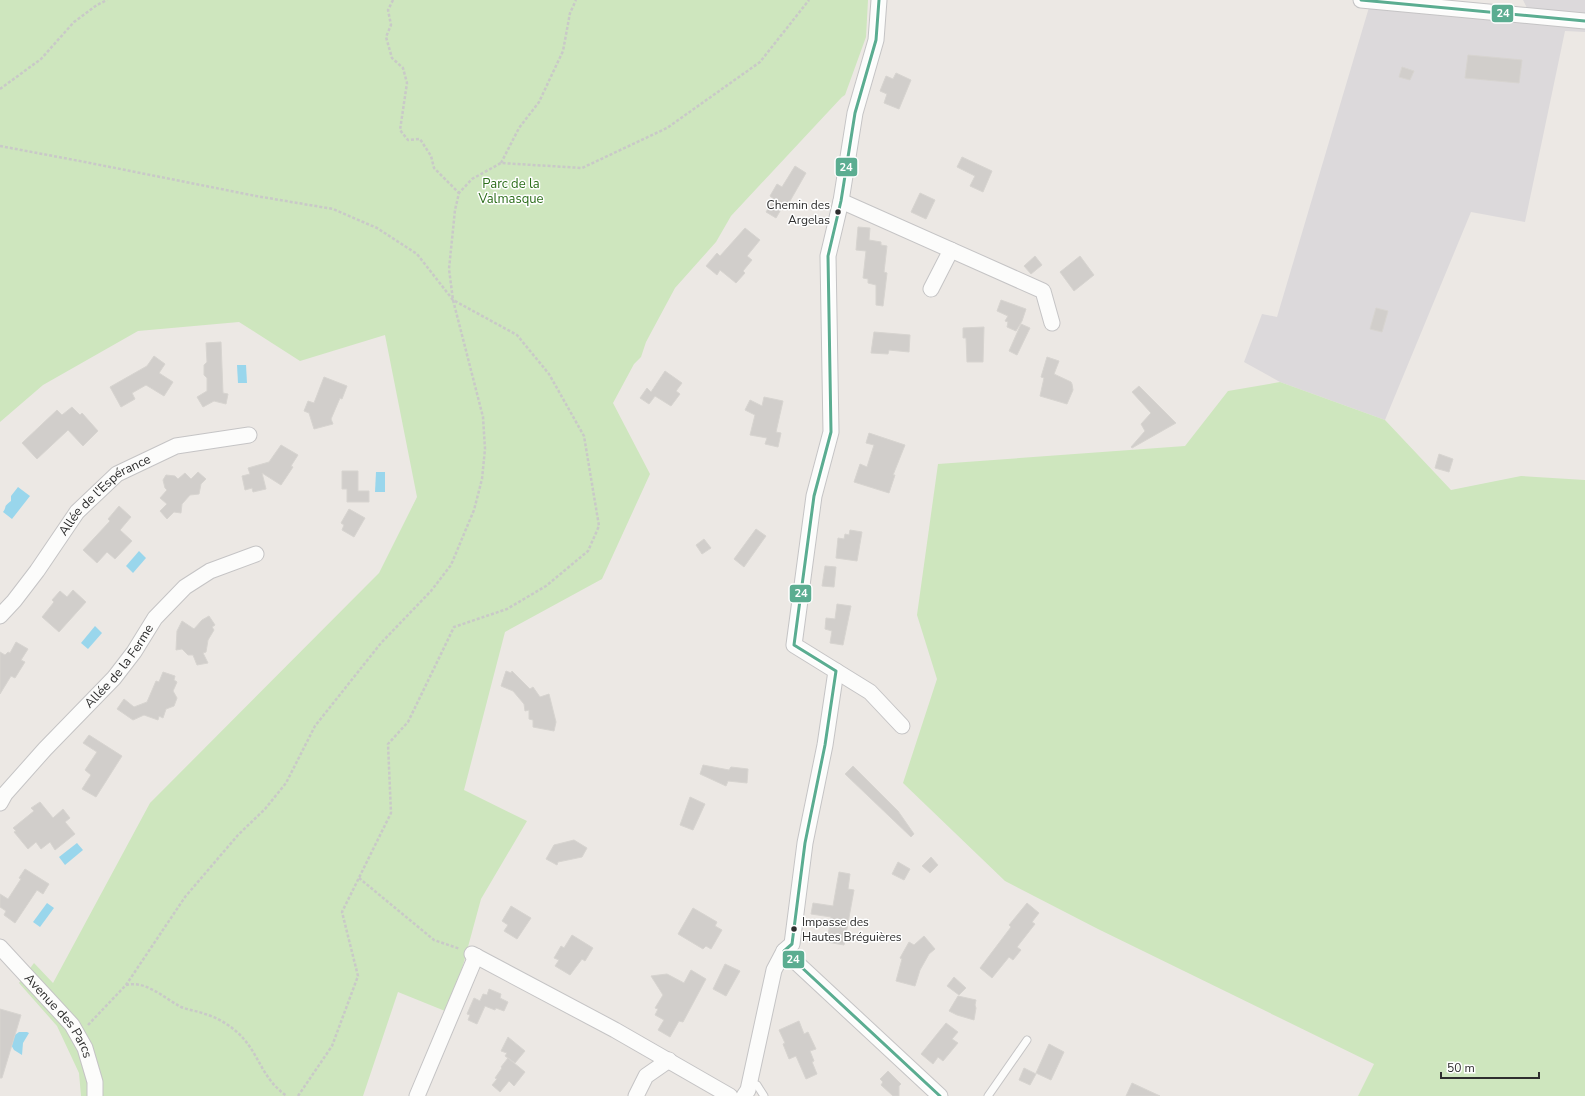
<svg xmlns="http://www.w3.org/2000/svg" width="1585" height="1096" font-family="'Nunito Sans',sans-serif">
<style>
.industrial{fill:#dcd9db}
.green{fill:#cee6be}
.water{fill:#99d6ec}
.building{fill:#d1cecb;stroke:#d7d4d0}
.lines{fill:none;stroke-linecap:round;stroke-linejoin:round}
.service-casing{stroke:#c5c4c5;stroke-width:9}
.minor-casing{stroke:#c5c4c5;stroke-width:17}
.path{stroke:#c9c9c8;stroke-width:2.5;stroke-dasharray:3 2;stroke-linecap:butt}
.service{stroke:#fcfcfb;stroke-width:7}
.minor{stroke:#fcfcfb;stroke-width:15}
.bus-1-casing{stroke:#fff;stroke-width:6}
.bus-1{stroke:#5bad91;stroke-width:3}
.bus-dot{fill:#2e2e2e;stroke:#fff;stroke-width:1.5}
.labels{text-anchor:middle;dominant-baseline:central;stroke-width:3;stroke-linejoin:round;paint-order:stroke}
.bus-label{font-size:12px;fill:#2e2e2e;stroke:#fff;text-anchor:end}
.park-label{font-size:13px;fill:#2c6e1b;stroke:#fff}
.street-label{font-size:13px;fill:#2e2e2e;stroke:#fff}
.line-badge{stroke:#fff;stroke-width:1.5}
.badge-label{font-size:11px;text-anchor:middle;font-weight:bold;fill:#fff}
</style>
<rect width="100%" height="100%" fill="#ece8e4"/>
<path class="industrial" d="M1523 0H1585V32L1565 31 1525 222 1471 212 1385 420 1280 382 1244 362 1262 314 1277 317 1370 4 1529 12Z"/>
<g class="green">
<path d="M0 0H868L866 37 845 95 842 97 731 216 716 242 675 288 646 342 641 357 634 364 613 403 650 474 602 579 505 632 464 790 527 821 481 899 450 1013 398 992 363 1096H81L79 1073 57 1026 19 983 34 963 53 983 150 803 379 573 417 497 385 335 300 361 239 322 138 331 43 385 0 422Z"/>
<path d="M1280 382 1385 420 1451 490 1521 476 1585 480V1096H1358L1374 1064 1098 929 1005 881 903 783 937 679 917 615 938 464 1185 446 1228 391Z"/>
</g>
<g class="water">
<path d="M237 365H246L247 383H238Z"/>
<path d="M376 472H385V492H375Z"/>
<path d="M18 487 30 496 12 519 3 512C8 505 2 508 11 501V496Z"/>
<path d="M139 551 146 558 133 573 126 566Z"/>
<path d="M95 626 102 633 88 649 81 643Z"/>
<path d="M77 843 83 850 65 865 59 857Z"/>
<path d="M47 903 54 908 40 927 33 922Z"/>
<path d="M19 1032H27L29 1033 23 1043 22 1055 14 1050 10 1043 12 1037Z"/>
</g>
<g class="building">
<path d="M1468 55 1522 60 1519 83 1465 78Z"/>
<path d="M1402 67 1414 71 1410 80 1399 77Z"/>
<path d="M896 73 911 80 899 109 884 103 887 94 880 91 886 76 893 79Z"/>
<path d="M962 157 992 171 983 192 970 186 975 176 957 167Z"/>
<path d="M795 166 806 173 786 208 783 206 776 218 766 212 774 199 770 196 777 184 782 187Z"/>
<path d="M920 193 935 200 926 219 911 212Z"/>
<path d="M858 227 870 228 869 240 881 242V245L887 246 884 272 887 273 883 306 876 305V285L868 283V279L863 278 866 251 856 250Z"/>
<path d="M745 228 760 240 747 256 752 260 743 271 745 273 736 283 720 270 717 275 706 266 717 253 720 256Z"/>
<path d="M1035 256 1042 265 1031 274 1024 266Z"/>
<path d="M1080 256 1094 275 1074 291 1060 272Z"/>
<path d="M1001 300 1026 309 1022 321 1016 331 1007 327 1008 322 1005 321 1008 316 997 311Z"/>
<path d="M1376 308 1388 311 1382 332 1370 329Z"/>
<path d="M1021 324 1030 328 1017 355 1009 351Z"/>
<path d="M984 327 983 362H967L966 338H963V328Z"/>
<path d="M874 332 910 335 909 352 889 350 888 354 871 353Z"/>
<path d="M221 342 223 393 228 394 226 404 214 401 203 407 197 397 207 391V378L204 375V365L207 362 206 343Z"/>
<path d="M154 356 165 364 159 373 173 382 164 396 146 385 132 393 135 399 121 407 110 387 147 366Z"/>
<path d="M1047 357 1059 361 1054 374 1071 382 1072 384 1073 390 1067 404 1040 396 1044 378 1041 377Z"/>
<path d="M665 371 682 383 676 391 680 394 671 406 655 396 649 404 640 398 647 388 651 392Z"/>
<path d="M324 377 347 386 342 399 340 398 331 419 333 424 314 429 309 413 304 411 308 401 314 403Z"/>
<path d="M1139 386 1176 423 1132 448 1131 447 1145 431 1141 424 1151 413 1132 392Z"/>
<path d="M764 397 783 401 776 432 781 433 778 447 765 444 767 438 750 435 755 415 745 410 750 400 762 406Z"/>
<path d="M72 407 80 415 82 413 98 431 83 446 68 430 37 459 22 443 57 410 62 415Z"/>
<path d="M869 433 905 445 893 475H895L889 493 854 482 860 464 867 467 874 445 866 443Z"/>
<path d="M281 445 298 455 291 466 293 467 281 485 262 473 266 489 253 492 252 488 245 490 242 476 250 474 248 468 269 462Z"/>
<path d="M1439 454 1453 459 1449 472 1435 468Z"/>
<path d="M342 471H358V491H369V502H347V489H342Z"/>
<path d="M198 472 206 479 201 484 199 494 190 495 182 504 181 513 174 512 167 519 160 511 167 504 160 498 167 490 165 488 163 480 166 475 175 476 178 479 185 473 191 479Z"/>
<path d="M119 506 131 517 120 530 132 541 115 559 107 552 97 563 83 550 110 521 108 519Z"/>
<path d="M349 509 365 518 354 537 342 530 344 525 341 523Z"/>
<path d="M756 529 766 536 744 567 734 559Z"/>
<path d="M850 530 862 532 857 561 836 558 838 538 844 539 845 534 849 535Z"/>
<path d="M704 539 711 548 702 554 696 545Z"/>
<path d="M825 566 836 567 834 587 822 586Z"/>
<path d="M73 590 86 602 59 632 42 617 54 602 52 600 60 591 67 597Z"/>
<path d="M837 604 851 606 843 645 830 643 832 631 825 629 826 618 835 619Z"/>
<path d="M209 616 215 625 212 627 214 630 208 640 206 652 203 653 208 663 197 665 193 655H188L182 649 176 650 177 631 182 621 194 629 202 620Z"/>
<path d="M16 642 28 649 21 660 25 662 15 678 11 676 0 694V652L5 655 8 652 10 653Z"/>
<path d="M506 671 511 673 512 671 530 689 533 687 540 697 549 694 556 722 554 731 533 727V720L529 719V710L525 711 524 704 513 691 501 686Z"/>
<path d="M163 672 175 676 174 680 177 682 173 691 177 698 174 706 166 709 163 718 159 716 158 720 144 715 133 720 117 709 124 699 134 707 147 702 156 681 159 682Z"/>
<path d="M89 735 122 756 96 797 82 789 91 775 85 770 97 752 83 743Z"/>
<path d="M703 765 729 770 731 767 748 769 747 783 728 781 726 786 700 774Z"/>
<path d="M853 766 898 811 914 834 911 837 845 774Z"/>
<path d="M690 797 705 804 693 830 680 825Z"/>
<path d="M40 802 53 818 63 809 70 818 65 822 75 834 55 850 50 842 41 849 36 842 28 849 14 832 16 831 13 828 34 811 31 808Z"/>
<path d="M574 840 587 848 582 857 558 862 557 865 546 859 554 845Z"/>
<path d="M931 857 938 865 930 873 922 866Z"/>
<path d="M898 862 910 869 904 880 892 874Z"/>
<path d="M25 869 49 884 43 894 37 890 15 923 4 915 6 911 0 907V894L8 899 21 879 19 878Z"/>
<path d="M839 872 850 874 848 889 854 890 844 945 827 942 831 917 811 914 813 903 833 906Z"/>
<path d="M1027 903 1039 913 1032 922 1035 924 1017 947 1021 950 1013 960 1009 957 992 978 980 968 1011 927 1009 925Z"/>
<path d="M511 906 531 918 517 939 504 931 508 925 502 921Z"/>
<path d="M693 908 717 922 715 926 722 930 711 949 706 946 703 949 678 934Z"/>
<path d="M572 935 593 948 585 961 582 959 570 975 555 966 559 960 554 958 561 946 564 948Z"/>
<path d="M924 936 935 949 929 954 920 970 915 986 896 981 902 959 900 958 909 942 914 945Z"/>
<path d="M725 964 740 971 726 996 713 989Z"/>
<path d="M691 970 706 979 683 1022 679 1021 670 1037 658 1030 664 1020 655 1015 658 1009 655 1008 663 995 651 976 667 974 684 983Z"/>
<path d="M954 977 966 988 959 995 947 986Z"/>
<path d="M489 989 501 994 500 998 508 1002 504 1011 496 1008 495 1010 485 1006 477 1024 468 1020 470 1015 467 1014 474 998 480 1001 483 994 487 995Z"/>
<path d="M958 996 976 1000 975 1005 976 1008 974 1020 957 1015 949 1011Z"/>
<path d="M0 1009 21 1015 2 1078H0Z"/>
<path d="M799 1021 804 1034 808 1032 816 1049 810 1051 814 1061 812 1062 817 1074 806 1079 796 1056 789 1059 783 1044 785 1043 779 1030Z"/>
<path d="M946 1023 958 1032 952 1039 958 1043 943 1061 938 1057 933 1064 921 1054Z"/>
<path d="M508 1037 525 1051 515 1063 505 1056 507 1053 501 1051Z"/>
<path d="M1049 1044 1064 1052 1051 1080 1036 1073Z"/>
<path d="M508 1058 525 1072 514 1086 509 1081 500 1092 492 1085 497 1079 495 1078 502 1068 501 1067Z"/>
<path d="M1024 1068 1036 1074 1030 1085 1019 1080Z"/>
<path d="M888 1071 901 1084 899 1086V1096H893L881 1085 883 1082 880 1079Z"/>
<path d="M1132 1083 1160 1096H1126Z"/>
</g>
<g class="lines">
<g class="service-casing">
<g id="service">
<path d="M750 1082 757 1085 764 1096"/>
<path d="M988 1096 1027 1040"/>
</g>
</g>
<g class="minor-casing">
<g id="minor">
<path d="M879 0 876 40 855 113 841 201 828 256 831 432 814 496 794 645 836 671 825 745 805 843 792 944 784 951 940 1096"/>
<path d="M1361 0 1585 21"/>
<path d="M841 201 1043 291 1052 323"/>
<path d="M931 289 951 250"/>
<path id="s1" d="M0 616 14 601 37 571 77 512 117 474 176 446 249 435"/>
<path d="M836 671 870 692 902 726"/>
<path id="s2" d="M0 803 5 794 45 749 114 678 134 652 155 618 185 587 210 571 256 554"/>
<path id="s3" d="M0 947 72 1025 85 1048 95 1082V1096"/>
<path d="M472 954 615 1030 730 1096"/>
<path d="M417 1096 476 956"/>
<path d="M636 1096 646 1076 669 1060"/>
<path d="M744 1096 748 1090 774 970 784 951"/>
</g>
</g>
<g class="path">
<path d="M393 0 388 10 391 25 386 37 392 58 403 68 407 83 400 130 408 140 420 139 431 156 434 168 459 193"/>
<path d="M0 89 41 59 74 22 97 5 107 0"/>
<path d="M0 146 85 162 256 196 333 209 377 228 417 254 453 300 517 335 549 374 584 436 599 526 588 551 546 586 507 609 454 627 408 722 388 744 391 813 342 912 358 976 332 1046 298 1096"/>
<path d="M501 163 519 128 539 102 563 51 570 13 576 0"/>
<path d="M359 878 434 940 460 949"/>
<path d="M126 985C146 980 164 998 181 1007 189 1010 197 1011 205 1014 219 1018 233 1027 243 1038 260 1057 263 1080 287 1096"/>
<path d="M88 1025 126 985 185 897 238 835 265 809 286 783 315 726 381 643 431 591 451 565 474 510 482 479 485 449 483 417 453 300 449 269 455 210 459 193 472 179 501 163 582 168 667 128 760 62 809 0"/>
</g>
<use href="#service" class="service"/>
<use href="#minor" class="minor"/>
<g class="bus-1-casing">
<g id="bus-1">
<path d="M879 0 876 40 855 113 841 201 828 256 831 432 814 496 794 645 836 671 825 745 805 843 792 944 784 951 940 1096"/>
<path d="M1361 0 1585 21"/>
</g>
</g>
<use href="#bus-1" class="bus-1"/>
</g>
<g class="bus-dot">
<circle cx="838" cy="212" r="3.5"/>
<circle cx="794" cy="929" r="3.5"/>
</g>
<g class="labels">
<g class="bus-label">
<text x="830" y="205">Chemin des<tspan x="830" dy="15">Argelas</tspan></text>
<text x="802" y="922" text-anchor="start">Impasse des<tspan x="802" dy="15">Hautes Bréguières</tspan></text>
</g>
<g class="park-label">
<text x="511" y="184">Parc de la<tspan x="511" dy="15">Valmasque</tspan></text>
</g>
<g class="street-label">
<text stroke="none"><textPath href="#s1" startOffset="162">Allée de l'Espérance</textPath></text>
<text stroke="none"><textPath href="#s2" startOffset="182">Allée de la Ferme</textPath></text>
<text stroke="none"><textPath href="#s3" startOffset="91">Avenue des Parcs</textPath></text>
</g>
</g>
<g class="line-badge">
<rect x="1491" y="4" width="23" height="19" rx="4" fill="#5bad91"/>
<rect x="835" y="157" width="23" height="20" rx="4" fill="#5bad91"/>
<rect x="789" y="584" width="23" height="19" rx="4" fill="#5bad91"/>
<rect x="782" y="950" width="23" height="19" rx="4" fill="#5bad91"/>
</g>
<g class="badge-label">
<text x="1503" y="17">24</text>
<text x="846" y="171">24</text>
<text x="801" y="597">24</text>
<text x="793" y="963">24</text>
</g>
<path d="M1441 1072v6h98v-6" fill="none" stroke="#2e2e2e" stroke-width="2"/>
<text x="1447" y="1072" font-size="12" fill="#2e2e2e" stroke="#ffffff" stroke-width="3" paint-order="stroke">50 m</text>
</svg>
